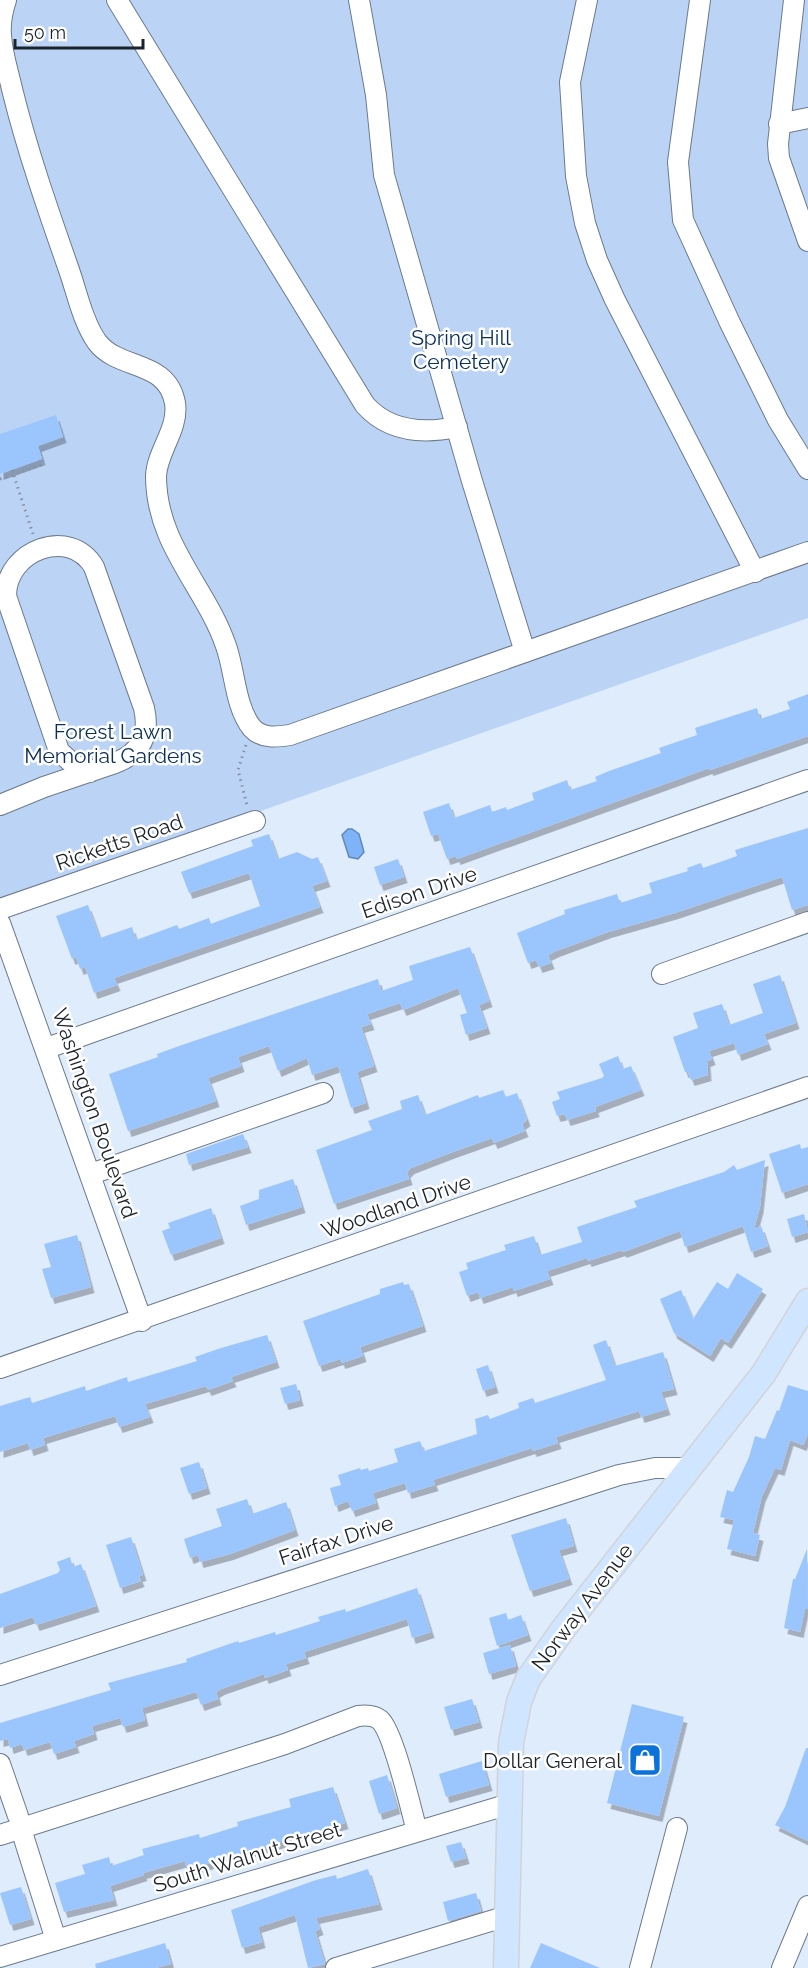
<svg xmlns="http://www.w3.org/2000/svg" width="808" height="1968" font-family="Raleway,sans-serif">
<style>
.green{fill:#bbd4f6}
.water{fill:#7eb3f7;stroke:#6188ba;stroke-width:1.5}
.building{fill:#9bc6fd;filter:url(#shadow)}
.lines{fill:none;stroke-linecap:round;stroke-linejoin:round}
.minor-casing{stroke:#6c7a8c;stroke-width:22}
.major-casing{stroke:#d2d3d4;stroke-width:27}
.path{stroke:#87919d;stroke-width:3;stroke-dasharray:1.5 4.5;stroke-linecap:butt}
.minor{stroke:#fff;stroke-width:20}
.major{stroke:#d0e5ff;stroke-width:24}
.labels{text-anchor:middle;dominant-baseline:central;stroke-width:5;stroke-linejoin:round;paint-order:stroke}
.park-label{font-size:21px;fill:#092e58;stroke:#fff}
.street-label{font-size:21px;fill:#1d232a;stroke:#fff}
.poi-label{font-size:21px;fill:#1d232a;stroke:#fff;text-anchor:end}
</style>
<defs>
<filter id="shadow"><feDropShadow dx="3.5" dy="6" stdDeviation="0" flood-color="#0004"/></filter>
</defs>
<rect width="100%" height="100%" fill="#dfecfc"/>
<path class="green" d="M0 0H808V618L255 813 0 900Z"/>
<path class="water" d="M348 829H352L359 834 364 852 358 859 349 857 342 835Z"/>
<g class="building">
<path d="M56 415 63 437 38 446 42 459 0 474V434Z"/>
<path d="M808 694V736L710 770 709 768 457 859 456 856 447 859 438 834 431 836 423 812 449 803 454 818 490 805 492 812 506 807 507 810 534 800 532 793 567 780 570 790 597 781 595 777 609 771 661 753 659 748 697 735 695 728 757 708 760 719 790 709 787 702Z"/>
<path d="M808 828V905L792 910 782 877 675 913 608 932 556 951 548 955 551 963 539 967 536 960 528 963 517 933 565 914 564 910 617 894 620 903 652 893 649 883 688 871 687 868 701 863 703 868 737 856 735 850Z"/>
<path d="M269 834 278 859 297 852 312 859 318 857 327 881 312 886 320 907 114 978 117 985 94 993 85 967 80 969 76 957 72 959 56 916 88 905 100 938 132 927 136 940 177 925 179 929 209 918 211 924 213 923 260 906 249 873 189 893 181 872 253 846 251 840Z"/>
<path d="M398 859 404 877 380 885 374 867Z"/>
<path d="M470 947 489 1001 479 1005 487 1028 466 1035 460 1015 467 1013 458 988 403 1010 400 1003 367 1014 371 1024 361 1027 374 1066 357 1072 366 1103 351 1108 338 1066 312 1075 307 1058 278 1071 269 1046 238 1057 241 1066 208 1078 216 1101 128 1131 109 1074 158 1057 157 1054 179 1046 378 979 381 991 413 980 409 966Z"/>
<path d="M780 975 796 1023 764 1034 768 1044 738 1055 734 1043 709 1051 712 1059 707 1061 708 1075 691 1080 688 1072H685L673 1037 698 1028 693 1013 722 1004 729 1025 763 1013 753 984Z"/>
<path d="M618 1056 623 1069 631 1066 641 1090 595 1107 596 1111 567 1120 565 1114 557 1116 552 1102 560 1099 557 1092 602 1078 604 1076 599 1064Z"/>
<path d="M503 1090 506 1097 517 1093 527 1120 522 1124 525 1131 494 1143 492 1138 450 1153 411 1168 407 1172 409 1179 334 1204 316 1150 372 1130 368 1121 402 1109 400 1101 418 1095 425 1115 478 1095 479 1098Z"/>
<path d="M243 1134 248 1147 189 1165 186 1154Z"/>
<path d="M800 1144 801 1149 808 1147V1184L782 1193 769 1154Z"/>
<path d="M765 1160 760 1207 754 1229 761 1226 768 1246 751 1252 743 1226 685 1247 680 1231 623 1252 622 1250 588 1261 587 1258 547 1271 550 1279 514 1291 513 1287 480 1298 478 1292 467 1296 459 1272 468 1269 466 1263 506 1250 504 1245 534 1236 540 1255 582 1242 577 1227 637 1207 634 1201 724 1172 734 1165 737 1170Z"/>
<path d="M293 1179 302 1207 246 1225 240 1206 259 1199V1190Z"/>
<path d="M211 1208 221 1238 171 1255 162 1231 170 1228 168 1223Z"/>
<path d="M804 1214 808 1232 792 1237 787 1219Z"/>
<path d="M77 1235 91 1287 51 1298 42 1269 51 1267 44 1244Z"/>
<path d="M737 1273 763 1289 728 1343 721 1338 710 1356 674 1333 660 1299 681 1290 693 1319 717 1282 728 1289Z"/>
<path d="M403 1282 404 1285 409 1284 423 1326 360 1347 363 1356 342 1363 340 1359 319 1366 303 1321 380 1294V1289Z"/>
<path d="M267 1335 276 1362 231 1377 233 1381 208 1390 206 1386 145 1404 150 1417 119 1427 115 1416 43 1438 45 1445 30 1450 28 1443 0 1452V1406L30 1397 32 1403 85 1386 86 1391 127 1377 128 1382 197 1361 195 1357 221 1348Z"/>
<path d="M606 1340 615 1366 663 1352 674 1389 661 1392 667 1409 641 1417 639 1411 556 1437 558 1443 533 1451 532 1448 433 1480 435 1485 408 1493 405 1483 373 1493 376 1503 352 1511 348 1501 335 1506 330 1488 341 1485 338 1475 360 1468 361 1470 368 1468 369 1471 398 1462 394 1449 420 1441 424 1451 477 1434 475 1419 488 1415 490 1419 519 1408 518 1403 533 1398 535 1403 606 1380 593 1345Z"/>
<path d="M488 1365 495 1387 483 1391 476 1369Z"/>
<path d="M296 1384 300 1400 285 1404 280 1388Z"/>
<path d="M788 1385 808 1391V1434L803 1445 790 1440 781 1470 775 1468 762 1496 753 1533 760 1535 755 1556 727 1549 734 1520 720 1517 727 1490 733 1492 749 1457 755 1436 765 1439 777 1410 779 1411Z"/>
<path d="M199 1462 207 1488 189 1494 180 1468Z"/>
<path d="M247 1499 252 1514 286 1502 295 1530 230 1554 200 1562 198 1555 190 1558 184 1539 222 1526 216 1509Z"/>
<path d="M566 1518 574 1546 559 1550 569 1579 530 1591 511 1535Z"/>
<path d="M131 1537 143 1575 139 1576 141 1581 120 1588 106 1545Z"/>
<path d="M807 1549 808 1609H805L800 1632 784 1628 793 1579H795Z"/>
<path d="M70 1557 73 1567 81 1564 96 1606 36 1625 33 1617 0 1628V1594L58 1573 60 1570 57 1562Z"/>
<path d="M417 1588 431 1632 412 1638 407 1619 354 1636 304 1652 306 1658 286 1664 288 1670 265 1678 264 1674 221 1689 216 1692 218 1699 201 1705 196 1692 142 1708 145 1720 123 1727 120 1718 92 1726 94 1734 74 1741 76 1747 54 1754 50 1742 24 1750 22 1744 10 1748 8 1739 0 1741V1723L111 1690 108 1683 187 1662 186 1659 238 1641 239 1643 275 1632 276 1635 320 1621 318 1617 345 1609 346 1612Z"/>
<path d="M506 1613 508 1620 521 1615 528 1635 497 1646 489 1618Z"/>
<path d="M510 1645 516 1666 489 1674 483 1653Z"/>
<path d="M472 1699 479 1722 451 1730 444 1707Z"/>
<path d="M632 1704 684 1717 659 1816 607 1803Z"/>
<path d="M806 1748H808V1841L775 1825 785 1807Z"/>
<path d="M482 1761 489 1785 446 1797 439 1774Z"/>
<path d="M387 1775 397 1808 379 1814 369 1781Z"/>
<path d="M333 1787 345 1823 187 1870 185 1861 143 1873 144 1875 110 1886 114 1900 64 1912 55 1883 85 1874 82 1865 109 1857 111 1866 144 1855 142 1849 199 1834 200 1838 238 1826 237 1822 291 1807 289 1799Z"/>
<path d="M461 1842 466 1858 451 1862 446 1846Z"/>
<path d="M368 1869 379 1904 316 1918 320 1929 315 1931 325 1964 308 1968 295 1915 258 1927 262 1942 242 1948 231 1910 316 1880 336 1875 337 1879Z"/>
<path d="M21 1887 31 1919 10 1925 0 1893Z"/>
<path d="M476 1893 481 1911 448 1921 443 1902Z"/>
<path d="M165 1943 171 1964 155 1968H96L95 1964Z"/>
<path d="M541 1943 600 1968H530Z"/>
</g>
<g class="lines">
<g class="minor-casing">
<g id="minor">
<path d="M6 0C2 12 0 23 1 35 2 53 8 71 12 89 27 150 48 210 69 270 77 293 83 322 97 342 119 371 167 359 175 403 179 429 157 451 156 476 156 545 206 587 226 646 235 671 235 707 252 728 262 739 277 737 290 735L808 552"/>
<path d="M117 0 365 405C389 432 423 434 457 427"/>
<path d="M359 0 376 95 384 175 472 481 525 652"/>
<path d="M587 0 570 82 576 176 585 223 597 260 615 300 755 572"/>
<path d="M700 0 678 162 683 220 730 323 778 420 808 469"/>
<path d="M794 0 778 144 779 158 808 241"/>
<path d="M779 124 808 118"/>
<path d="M0 805 44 787 115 763C141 753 150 735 144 708L94 567C70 526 6 550 6 596L59 751 73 764 90 772"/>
<path d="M0 909 255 821"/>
<path d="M0 923 142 1321"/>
<path d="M662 974 808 922"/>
<path d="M47 1048 808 780"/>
<path d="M91 1174 323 1093"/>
<path d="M0 1368 808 1087"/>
<path d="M0 1675 619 1475 655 1468H690"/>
<path d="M0 1764 18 1816"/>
<path d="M21 1829 56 1940"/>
<path d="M0 1835 285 1744 358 1716C366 1715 374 1715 380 1720 394 1733 411 1810 417 1831"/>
<path d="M0 1957 509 1804"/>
<path d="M336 1968 507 1916"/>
<path d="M640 1968 677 1828"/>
<path d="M782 1968 808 1906"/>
</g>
</g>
<g class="major-casing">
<path id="major" d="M506 1968 511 1743 519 1702 528 1679 564 1628 764 1373 808 1301"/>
</g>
<g class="path">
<path d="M12 470 33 534"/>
<path d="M0 479 41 465 40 460"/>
<path d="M246 745 238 770 247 805"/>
</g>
<use href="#minor" class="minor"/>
<use href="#major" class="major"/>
</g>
<defs>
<g id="shop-square" transform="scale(1.725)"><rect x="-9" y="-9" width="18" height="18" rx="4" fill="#0b72da" stroke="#fff"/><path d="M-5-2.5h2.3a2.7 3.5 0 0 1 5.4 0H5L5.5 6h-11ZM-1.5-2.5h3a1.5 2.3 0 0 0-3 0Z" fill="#fff"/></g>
</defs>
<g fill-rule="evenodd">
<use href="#shop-square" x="645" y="1760"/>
</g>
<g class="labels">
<g class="park-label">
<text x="461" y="337">Spring Hill<tspan x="461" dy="24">Cemetery</tspan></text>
<text x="113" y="731">Forest Lawn<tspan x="113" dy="24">Memorial Gardens</tspan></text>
</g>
<g class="street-label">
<text transform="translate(119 842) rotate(-19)">Ricketts Road</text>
<text transform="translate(419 892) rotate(-19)">Edison Drive</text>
<text transform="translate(95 1113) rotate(71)">Washington Boulevard</text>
<text transform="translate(396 1206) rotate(-19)">Woodland Drive</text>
<text transform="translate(336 1540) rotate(-18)">Fairfax Drive</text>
<text transform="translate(582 1607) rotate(-53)">Norway Avenue</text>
<text transform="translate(247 1857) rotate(-17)">South Walnut Street</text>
</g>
<g class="poi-label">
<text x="622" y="1760">Dollar General</text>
</g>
</g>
<path d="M15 39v9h128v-9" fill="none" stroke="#1d232a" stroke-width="3"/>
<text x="24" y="39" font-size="18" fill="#1d232a" stroke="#ffffff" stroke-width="4.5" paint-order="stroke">50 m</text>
</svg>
